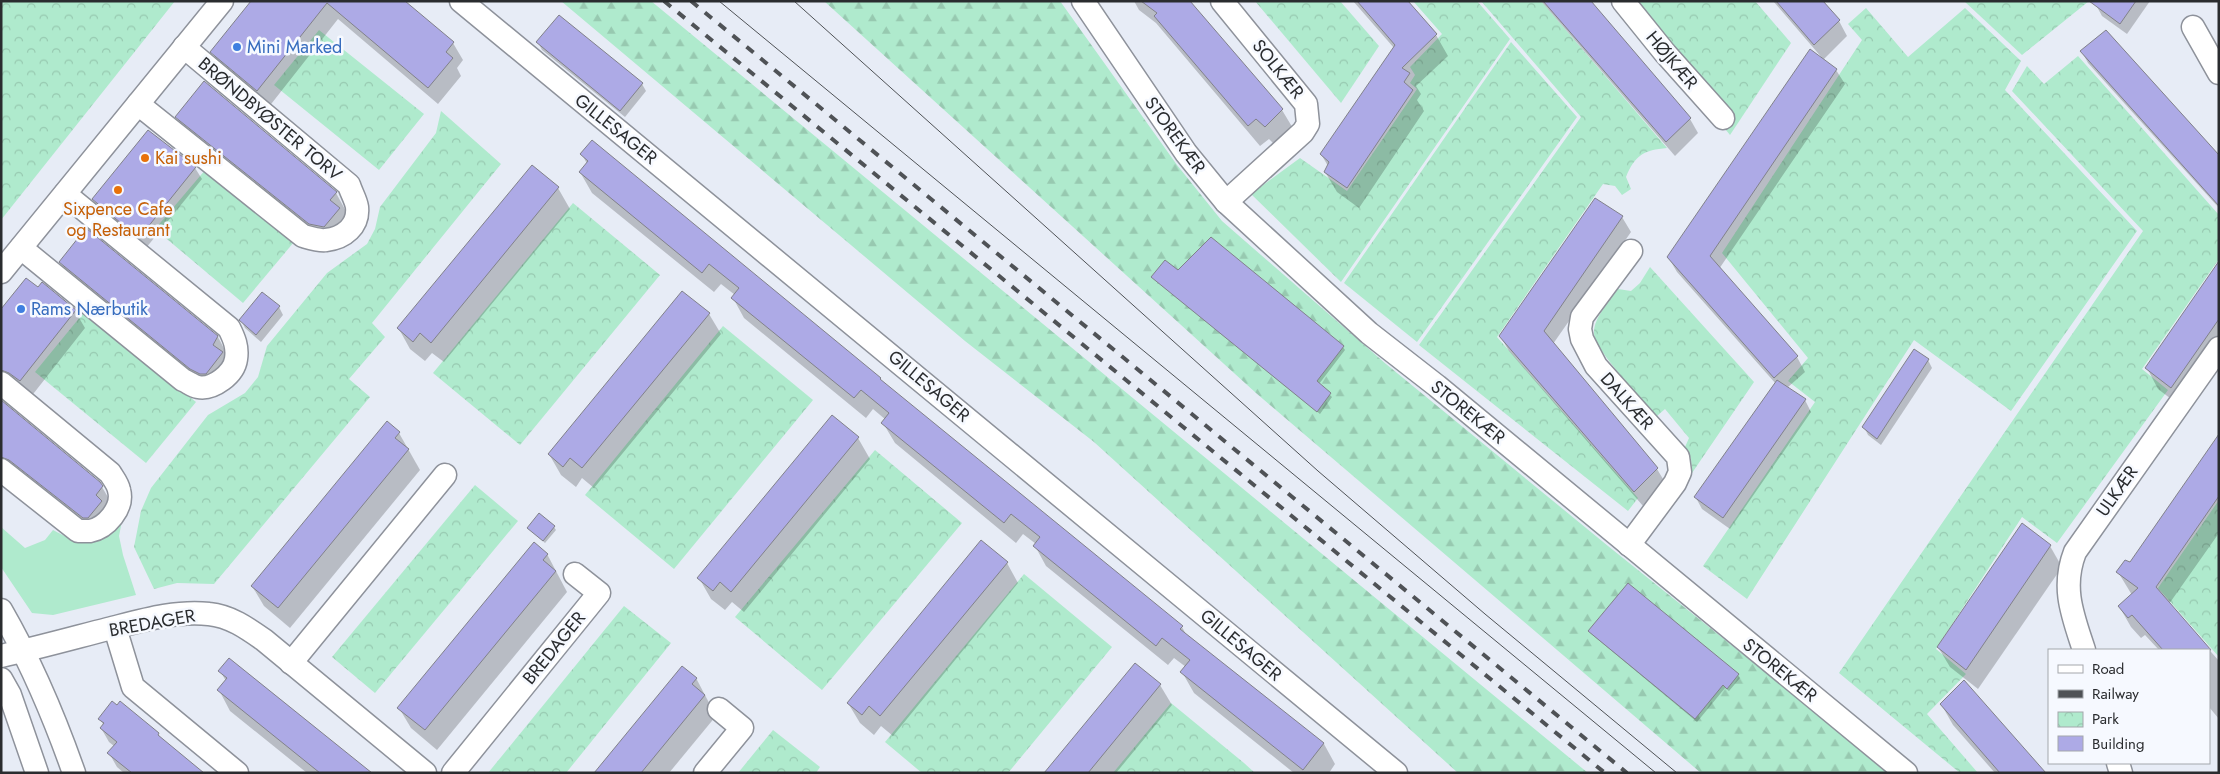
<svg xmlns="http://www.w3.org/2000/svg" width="2220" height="774" font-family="Jost,sans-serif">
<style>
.grass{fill:#afeacd}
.forest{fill:url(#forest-firs)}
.park{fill:url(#park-crowns)}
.shadow{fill:#0003}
.building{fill:#adaae6;stroke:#81818a}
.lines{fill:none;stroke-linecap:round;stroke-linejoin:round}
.minor-casing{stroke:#8e929b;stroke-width:25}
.minor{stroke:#fff;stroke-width:22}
.tram{stroke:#4f5256;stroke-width:1}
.rail{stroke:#4f5256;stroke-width:4;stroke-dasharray:9 9;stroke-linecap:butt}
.shop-dot{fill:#3f7fe0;stroke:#f6f9ff;stroke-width:2}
.food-dot{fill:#e8710a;stroke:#f6f9ff;stroke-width:2}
.labels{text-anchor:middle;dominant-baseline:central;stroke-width:5;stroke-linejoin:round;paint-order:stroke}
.shop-label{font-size:18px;fill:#366cbe;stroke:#f6f9ff;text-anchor:start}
.street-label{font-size:18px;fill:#2a2c2f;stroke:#f6f9ff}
.food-label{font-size:18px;fill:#c56008;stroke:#f6f9ff;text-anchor:start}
</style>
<defs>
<pattern id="forest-firs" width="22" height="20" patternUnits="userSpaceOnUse" patternTransform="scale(1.25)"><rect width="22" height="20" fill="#afeacd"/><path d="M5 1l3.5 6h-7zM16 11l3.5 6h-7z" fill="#97c9b0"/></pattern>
<pattern id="park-crowns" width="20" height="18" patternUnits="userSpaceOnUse" patternTransform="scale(1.25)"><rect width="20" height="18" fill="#afeacd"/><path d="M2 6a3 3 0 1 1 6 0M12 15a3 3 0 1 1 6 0" fill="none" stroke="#97c9b0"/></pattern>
</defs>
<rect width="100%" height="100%" fill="#e7ecf6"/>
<path class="grass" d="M123 516 119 536 123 555 136 595 53 615 32 613 1 567V527L25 548 45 540 53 530C90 551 92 538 123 516Z"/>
<g class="forest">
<path d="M561 1H651L1588 773H1458L1094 442 965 341Z"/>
<path d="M824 1H1060L1177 165 1222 221 1386 364 1608 546 1891 773H1701L1256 393Z"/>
</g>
<g class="park">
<path d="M1 1H175L1 220Z"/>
<path d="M1255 1H1340L1379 46 1341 103Z"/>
<path d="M1413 1H1477L1510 39 1341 282 1251 194 1300 158 1347 191 1417 89 1410 83 1415 75 1410 67 1442 34Z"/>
<path d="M1481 1H1541L1667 148C1644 150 1635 155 1626 177L1631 189 1622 195 1615 186 1603 184 1497 337 1638 498 1628 511 1419 345 1581 117Z"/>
<path d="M1620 1H1755L1791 43 1730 135Z"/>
<path d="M1964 1H2089L2022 55Z"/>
<path d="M1866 8 1908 57 1965 8 2021 61 2005 90 2137 231 2011 411 1914 340 1747 599 1703 566 1815 402 1788 381 1808 358 1722 253 1862 40 1848 24Z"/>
<path d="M319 30 424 114 379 170 274 85Z"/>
<path d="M1511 42 1577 117 1417 342 1344 283Z"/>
<path d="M2078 56 2219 215V259L2142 369 2168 390 2057 543 2022 517 1936 649 1966 674 1927 714 1978 773H1960L1839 673 2143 231 2012 91 2027 66 2044 84Z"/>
<path d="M441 111 501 164 372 323 385 337 349 379 370 397 214 584 177 583 154 589 134 547 141 511 151 488 208 415 245 393 258 377 267 346 327 273 367 244 375 229 380 207 436 133Z"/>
<path d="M206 169 294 242 243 303 155 229Z"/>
<path d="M573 203 660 275 520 445 433 373Z"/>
<path d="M1650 267 1754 382 1692 473 1691 459 1685 447 1689 438 1665 409 1657 416C1644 401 1594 350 1594 333 1594 317 1609 302 1618 289L1631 291 1640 283Z"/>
<path d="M85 311 196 402 146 463 35 372Z"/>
<path d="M723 326 813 400 674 569 585 495Z"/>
<path d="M875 450 962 523 822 690 735 617Z"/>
<path d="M475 485 518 521 375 693 332 657Z"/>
<path d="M2219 500V657L2158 588Z"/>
<path d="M1024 574 1112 647 1008 773H922L885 742Z"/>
<path d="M624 606 671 643 566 773H488Z"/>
<path d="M1171 703 1244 763 1255 773H1113Z"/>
<path d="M773 730 820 767 816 773H738Z"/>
</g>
<g class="shadow">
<path d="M252 1H403L453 43 463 60 457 68 461 76 438 104 338 19 268 108 222 69 212 52Z"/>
<path d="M1134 1 1189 2 1282 110 1294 130 1277 147 1269 139 1260 146 1156 23 1139 10Z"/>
<path d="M1353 1H1407L1436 35 1448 56 1416 86 1421 94 1417 100 1424 111 1359 208 1337 192 1325 172 1328 166 1321 154 1394 48Z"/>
<path d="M1541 1H1589L1690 119 1698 133 1675 156Z"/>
<path d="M1773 1H1821L1839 21 1847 36 1823 60 1836 70 1845 84 1719 269 1797 357 1805 372 1787 388 1805 400 1811 412 1730 529 1702 509 1696 498 1776 384 1677 272 1668 257 1823 60V59Z"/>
<path d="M2098 1H2150L2127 34 2102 16 2096 5Z"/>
<path d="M538 42 642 84 646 91 625 117 542 50Z"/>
<path d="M2082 52 2219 157V208L2088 63Z"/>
<path d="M176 117 336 193 347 213 344 217 351 229 336 247 188 137Z"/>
<path d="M148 132 195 168 202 179 146 248 100 210 93 199Z"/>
<path d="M592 142 880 379 883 383 1182 627 1187 636 1324 744 1335 764 1329 773H1294L1194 693 1182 672 1186 667 1174 658 1168 665 1046 566 1035 546 1036 544 1023 534 1016 543 895 443 883 423 886 420 873 409 866 418 744 318 733 298 735 295 721 284 714 292 592 193 580 172 587 164 582 154Z"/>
<path d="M532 167 558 188 570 209 444 362 432 353 425 361 410 349 399 329Z"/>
<path d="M1595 200 1622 217 1631 232 1553 344 1657 469 1666 484 1643 506 1509 351 1500 336Z"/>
<path d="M86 230 218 337 229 358 217 394 72 282 60 262Z"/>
<path d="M1211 239 1343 347 1345 350 1319 384 1332 397 1320 414 1155 280 1153 277 1178 272Z"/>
<path d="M2219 263V356L2183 408 2158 389 2147 368Z"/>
<path d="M43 284 75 311 85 328 30 398 1 392V311L39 289Z"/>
<path d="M279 307 283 315 261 342 245 328 241 320Z"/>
<path d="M709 314 721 334 594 488 582 478 576 487 561 475 549 454Z"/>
<path d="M1928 360 1932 368 1881 445 1868 435 1864 427Z"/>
<path d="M1 402 102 487 112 504 98 535 1 467Z"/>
<path d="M399 433 420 470 290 628 264 606 252 586Z"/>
<path d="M2219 436V533L2169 604 2219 661V719L2209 707V650H2159L2145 635 2141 638 2131 627 2119 606 2132 595 2118 572 2130 564Z"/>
<path d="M858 438 870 459 744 612 732 602 725 610 711 599 699 578Z"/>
<path d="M2023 525 2050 546 2062 567 1978 689 1950 667 1938 647Z"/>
<path d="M554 527 556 530 545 543 528 528Z"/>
<path d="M547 554 567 592 437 750 411 728 399 708Z"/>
<path d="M1007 563 1018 583 893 736 881 726 874 735 860 723 848 703Z"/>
<path d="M1589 632 1738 675 1740 678 1729 691 1725 688 1697 722Z"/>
<path d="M220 671 368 773H307L230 711 219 690 226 681Z"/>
<path d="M696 678 716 716 669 773H596Z"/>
<path d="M1160 685 1172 705 1116 773H1046Z"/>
<path d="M1941 704 2045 773H1995L1953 725Z"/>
<path d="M100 719 158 734 163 741 202 773H124L117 767 109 753 114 746 109 742 101 728 104 726Z"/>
</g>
<g class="building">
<path d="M251 1H405L454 42 446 52 453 58 428 88 327 3 257 91 210 52Z"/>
<path d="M1141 1H1190L1283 109 1265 127 1256 119 1248 126 1154 16 1157 13Z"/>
<path d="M1357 1H1408L1437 34 1402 68 1410 73 1404 82 1413 90 1347 188 1324 172 1329 162 1320 154 1395 45Z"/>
<path d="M1543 1H1591L1691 118 1666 142Z"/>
<path d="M1776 1H1823L1840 20 1814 45Z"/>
<path d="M2089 1H2136L2120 24Z"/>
<path d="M559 15 643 83 620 111 536 42Z"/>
<path d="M2106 30 2219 155V206L2080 51Z"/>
<path d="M1810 49 1837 69 1710 256 1798 356 1774 378 1667 257Z"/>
<path d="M204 81 337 192 330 200 340 208 324 227 309 224 175 117Z"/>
<path d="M148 130 196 167 139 238 92 199Z"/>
<path d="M592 140 881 378 880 379 1183 626 1180 629 1324 743 1303 770 1180 672 1190 660 1162 638 1156 646 1033 546 1040 537 1011 514 1004 523 881 423 889 413 861 390 854 398 731 298 739 288 709 264 702 273 579 172 588 161 580 154Z"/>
<path d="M532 165 559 187 431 343 420 333 413 342 397 328Z"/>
<path d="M1595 198 1623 216 1544 331 1658 468 1634 492 1499 336Z"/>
<path d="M86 228 218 336 213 345 223 352 206 374H200L190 369 59 262Z"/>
<path d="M1211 237 1344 346 1317 381 1331 393 1317 412 1151 277 1165 260 1178 270Z"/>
<path d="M2219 261V319L2171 388 2145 368Z"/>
<path d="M26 278 38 287 42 282 76 310 20 381 9 373 1 370V309Z"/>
<path d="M682 291 710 313 582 468 570 458 563 467 548 454Z"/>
<path d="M262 292 280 306 256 335 239 320Z"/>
<path d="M1914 349 1929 359 1877 439 1862 427Z"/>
<path d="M1777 380 1806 399 1723 518 1694 497Z"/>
<path d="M1 400 100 482 103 486 96 495 102 501 88 518H83L9 460 1 457Z"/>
<path d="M832 415 859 437 731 592 720 582 713 591 697 578Z"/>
<path d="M387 421 400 432 395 438 409 449 278 608 251 586Z"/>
<path d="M2219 434V496L2156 587 2211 650H2163L2132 615 2128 618 2118 606 2138 588 2116 572 2125 560 2130 562Z"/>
<path d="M539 513 555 526 543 541 527 528Z"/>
<path d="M2022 523 2051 545 1966 670 1937 647Z"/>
<path d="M981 540 1008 562 880 716 869 706 862 715 847 703Z"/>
<path d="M534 542 548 554 543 560 556 571 425 730 397 708Z"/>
<path d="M1628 583 1739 674 1727 689 1723 685 1695 719 1588 631Z"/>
<path d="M229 658 372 773H320L217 690 227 678 218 671Z"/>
<path d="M1135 663 1161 684 1088 773H1044Z"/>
<path d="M682 666 697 678 692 684 705 695 641 773H594Z"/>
<path d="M1964 680 2046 773H2000L1940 704Z"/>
<path d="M112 701 117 705 120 701 159 733 158 735 204 773H132L107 753 117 742 100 728 104 723 98 719Z"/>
</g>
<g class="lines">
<g class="minor-casing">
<g id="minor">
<path d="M461 1 1396 773"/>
<path d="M1083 1 1186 153 1226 202 1369 333 1437 386 1906 773"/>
<path d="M1222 1 1306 104 1308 124 1303 132 1226 202"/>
<path d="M1623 1 1665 53 1723 118"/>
<path d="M2193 27 2219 73"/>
<path d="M138 104 303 236C310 238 319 241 326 240 344 238 359 226 357 207 356 200 351 192 349 185L184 47"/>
<path d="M21 248 183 380C188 382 193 386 198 387 213 390 234 374 236 359 238 347 234 338 229 328L65 194"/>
<path d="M1 272 222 1"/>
<path d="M1 383 110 473C113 478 118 484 119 490 124 508 106 528 90 531 86 531 82 531 78 531L1 470"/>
<path d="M1629 545 1675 483 1680 472 1678 457 1596 366 1582 339 1580 329 1582 317 1631 251"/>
<path d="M1 610C31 662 54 716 74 773"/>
<path d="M115 628 133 687 237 773"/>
<path d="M2084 650C2073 616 2061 588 2075 552L2219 348"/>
<path d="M1 656C37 648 73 638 108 629 140 621 176 610 209 614 230 616 247 628 264 640L425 773"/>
<path d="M291 663 445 475"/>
<path d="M1 679 10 695 37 773"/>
<path d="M2118 763 2121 773"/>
<path d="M453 773 599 593 575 574"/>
<path d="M705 773 742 728 719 709"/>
</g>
</g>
<use href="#minor" class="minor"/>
<g class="tram">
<path d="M719 1 1656 773"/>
<path d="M794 1 1318 471 1485 614 1677 773"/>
</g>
<g class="rail">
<path d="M664 1 1605 773"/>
<path d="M691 1 1627 773"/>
</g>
</g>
<g class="shop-dot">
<circle cx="237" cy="47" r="5"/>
<circle cx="21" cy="309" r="5"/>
</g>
<g class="food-dot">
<circle cx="145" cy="158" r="5"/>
<circle cx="118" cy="190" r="5"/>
</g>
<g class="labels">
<g class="shop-label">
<text x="247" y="47">Mini Marked</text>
<text x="31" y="309">Rams Nærbutik</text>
</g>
<g class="street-label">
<text transform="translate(1672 60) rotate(50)">HØJKÆR</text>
<text transform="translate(1278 69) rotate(51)">SOLKÆR</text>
<text transform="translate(270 119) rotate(40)">BRØNDBYØSTER TORV</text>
<text transform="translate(616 129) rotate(39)">GILLESAGER</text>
<text transform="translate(1175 135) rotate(54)">STOREKÆR</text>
<text transform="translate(929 386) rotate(40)">GILLESAGER</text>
<text transform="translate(1627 401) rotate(48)">DALKÆR</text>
<text transform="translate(1468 412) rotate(39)">STOREKÆR</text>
<text transform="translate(2117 491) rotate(-55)">ULKÆR</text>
<text transform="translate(152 623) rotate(-10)">BREDAGER</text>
<text transform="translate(1241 645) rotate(40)">GILLESAGER</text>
<text transform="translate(554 648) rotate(-51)">BREDAGER</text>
<text transform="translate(1780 670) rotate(39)">STOREKÆR</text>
</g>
<g class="food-label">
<text x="155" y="158">Kai sushi</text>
<text x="118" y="209" text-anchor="middle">Sixpence Cafe<tspan x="118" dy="21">og Restaurant</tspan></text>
</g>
</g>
<rect width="2220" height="774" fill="none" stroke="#2a2c2f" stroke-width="5"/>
<rect x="2048" y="649" width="162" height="115" fill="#f6f9ff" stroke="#a4a7ac"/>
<rect x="2058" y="665" width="25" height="8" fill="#ffffff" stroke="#a4a7ac"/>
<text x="2092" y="674" font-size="15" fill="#2a2c2f">Road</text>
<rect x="2058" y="690" width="25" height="8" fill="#4f5256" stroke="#a4a7ac"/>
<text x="2092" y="699" font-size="15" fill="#2a2c2f">Railway</text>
<rect x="2058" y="712" width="25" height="15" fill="url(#park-crowns)" stroke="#a4a7ac"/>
<text x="2092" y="724" font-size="15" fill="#2a2c2f">Park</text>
<rect x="2058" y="736" width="25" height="15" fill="#adaae6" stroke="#a4a7ac"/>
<text x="2092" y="749" font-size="15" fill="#2a2c2f">Building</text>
</svg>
